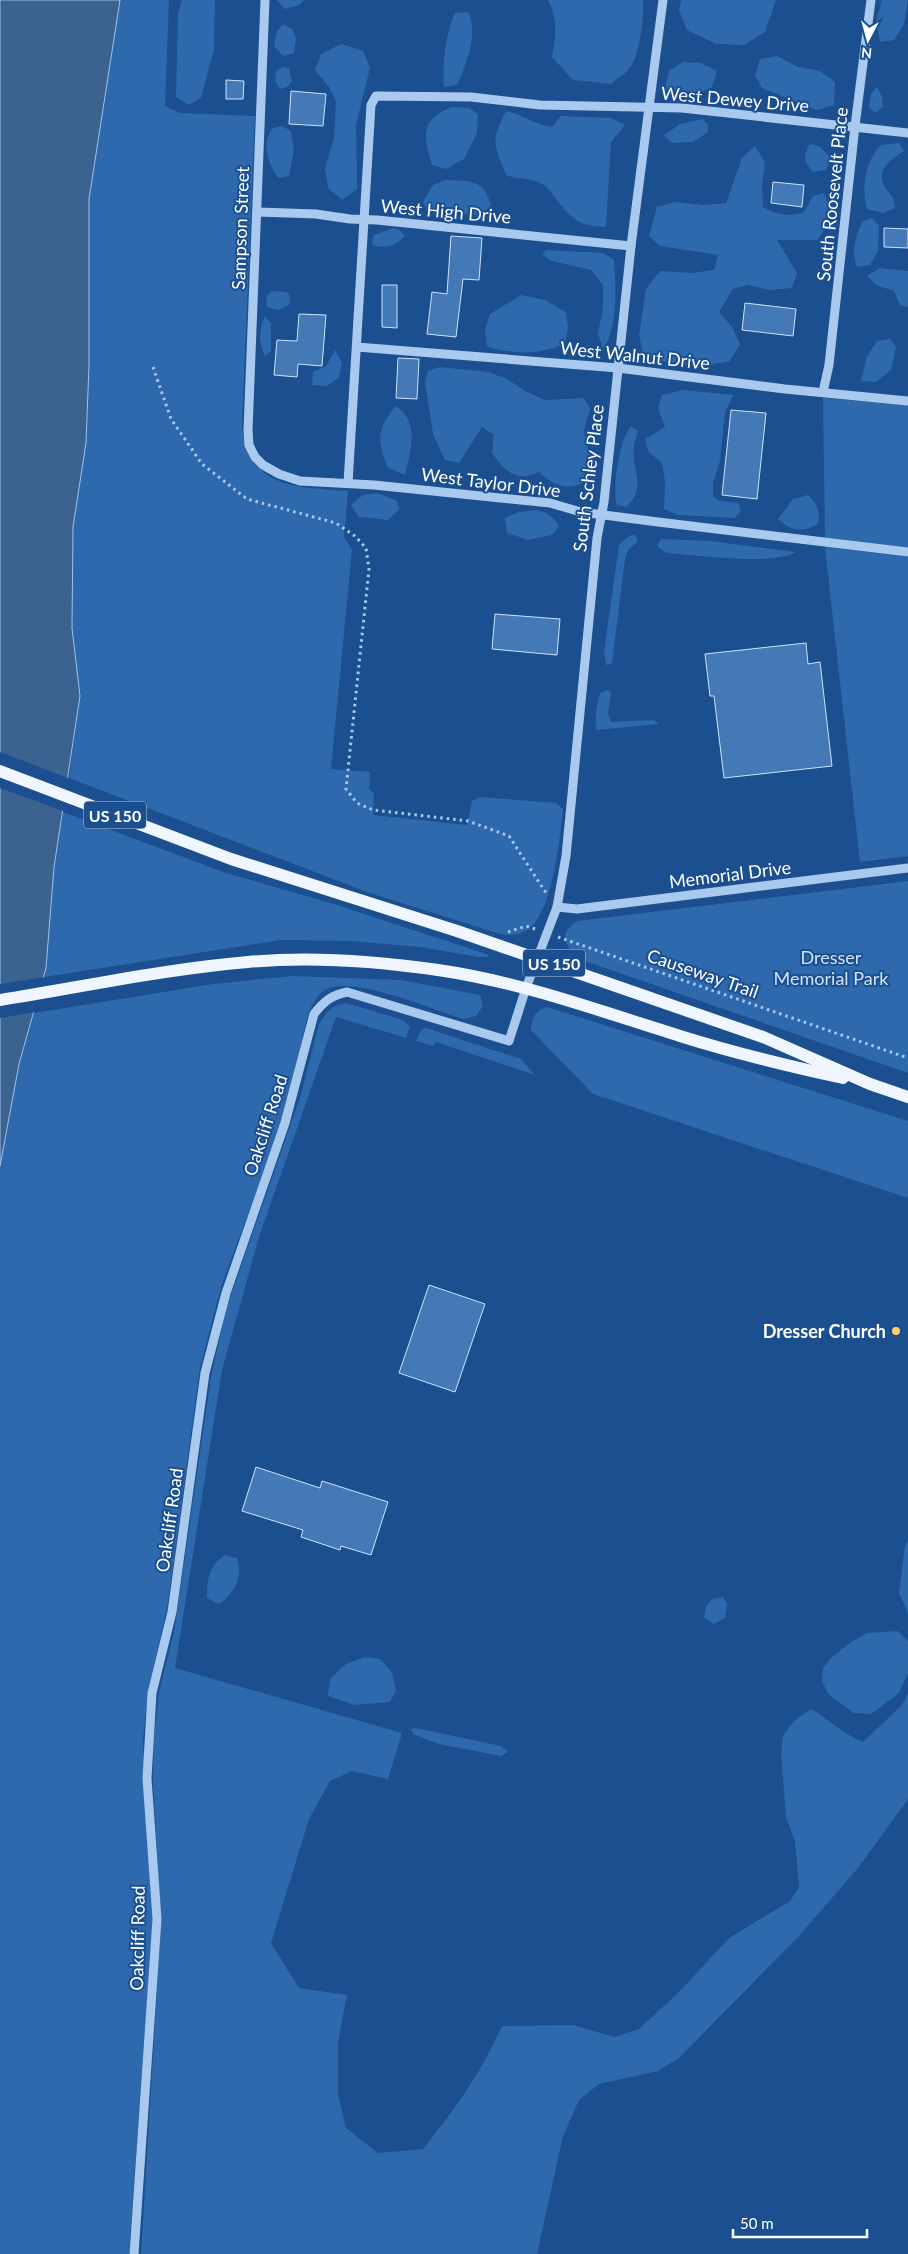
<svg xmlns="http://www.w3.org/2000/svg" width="908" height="2254" font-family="Lato,sans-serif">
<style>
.green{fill:#2e69ad}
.water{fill:#3c6290;stroke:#9cc4f0}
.pier{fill:#1b4f8f}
.building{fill:#4478b7;stroke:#cfe3fa}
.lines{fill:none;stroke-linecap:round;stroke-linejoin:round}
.path{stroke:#a9c9ee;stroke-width:3;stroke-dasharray:2.5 4;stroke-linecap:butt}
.minor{stroke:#a9c9ee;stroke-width:9}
.major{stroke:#f0f6ff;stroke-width:12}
.poi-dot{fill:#ffd166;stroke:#1b4f8f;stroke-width:2}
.labels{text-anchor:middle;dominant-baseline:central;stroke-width:4;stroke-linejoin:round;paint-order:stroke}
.shield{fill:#1b4f8f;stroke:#bbcadd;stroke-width:1}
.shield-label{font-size:16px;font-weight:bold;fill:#fff}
.street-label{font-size:18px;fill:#fff;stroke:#1b4f8f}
.park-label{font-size:18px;fill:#cfe3fa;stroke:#1b4f8f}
.poi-label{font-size:18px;font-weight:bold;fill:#fff;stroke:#1b4f8f;text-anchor:end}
</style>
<rect width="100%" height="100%" fill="#1b4f8f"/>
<g class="green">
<path d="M120 0H169L165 106 180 113 255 116 242 425C248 489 296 487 348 491L344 537 352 550 331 769 370 772 369 788 374 794 373 815 467 825 472 801 481 797 556 803 563 809C560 838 553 908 530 928 521 935 511 936 500 934L370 893 69 778 80 696 72 628 73 527 86 443 89 365V199Z"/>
<path d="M182 0H215L214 49 201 98 189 105 176 97 178 14Z"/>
<path d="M277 0H304L299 5 285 9Z"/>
<path d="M548 0H643C644 17 640 56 629 69 624 75 616 79 611 84L573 80 552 57C556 36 558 20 548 0Z"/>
<path d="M681 0H776L765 32 744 45 716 44 687 30 679 10Z"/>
<path d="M882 0H908L904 24 894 40 880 42 876 21Z"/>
<path d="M468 12C479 33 466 65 457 85L444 87C442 63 445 35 455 13Z"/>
<path d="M283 24 292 29 296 38 294 53 283 56 274 46 277 31Z"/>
<path d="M341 44 363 51 370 68 356 125 357 189 342 200 328 188 325 168 334 138 336 101 329 87 315 70 321 54Z"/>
<path d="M777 56 798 67 820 71 835 82 834 105 817 110 762 88 755 75 760 59Z"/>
<path d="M683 62 701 63 717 71 712 87 693 96 675 98 665 89 669 71Z"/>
<path d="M283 67 289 68 292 81 287 87 280 89 275 81 276 71Z"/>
<path d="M877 87 882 96 883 107 875 113 869 107 871 94Z"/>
<path d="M452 107 469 108 478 114 477 133 464 159 446 169 432 165C423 136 420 119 452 107Z"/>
<path d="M506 111C522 114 535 125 552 127L561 116 611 118 625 125 611 142 606 227C576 227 569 215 553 195 550 191 547 186 542 184 529 177 518 180 506 175 494 143 490 143 506 111Z"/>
<path d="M703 119 708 125V132L693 142 672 143 664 135 680 124Z"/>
<path d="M282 126 291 131 294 150 289 176 278 178C268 162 260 144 273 128Z"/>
<path d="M899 143 904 151C893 158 878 167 883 183 886 194 895 193 895 208L884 213 867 209C861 186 865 162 881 145Z"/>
<path d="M810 144 819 146 831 158 826 170 813 172C804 162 802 157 810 144Z"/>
<path d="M755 146 765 162 762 185 763 207C777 215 789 217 804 212L813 196 824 193C832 212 830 225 817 240H777L797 273 792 288 770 290 748 285 733 289 719 312 732 327 740 344 730 361C703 367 667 367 643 354L639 335 646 289 660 271 691 273 714 270 718 255 660 246 649 236 657 207 676 202 703 205 726 203 742 158Z"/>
<path d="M446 180C470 181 485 179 491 206L481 215 429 213 423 202 433 185Z"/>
<path d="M872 218 879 226 878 251 870 265 857 267C851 252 855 235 863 221Z"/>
<path d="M394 228 401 231 405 236C395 246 386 249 372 245L374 235Z"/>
<path d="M546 250 603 253 614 260C616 284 618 330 603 349L598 334 603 307V285L591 270 552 261 542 255Z"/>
<path d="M880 268 908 271V307L900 305 894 291 876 285 867 276Z"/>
<path d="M272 291 287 292 290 296 289 305 278 310 267 307 266 296Z"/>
<path d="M521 295 545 300 566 312 568 328 565 343C543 355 510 355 487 346L485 329 490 314Z"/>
<path d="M265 317 271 323V351L265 356C259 345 258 328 265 317Z"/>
<path d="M890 339 896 347 891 370 876 382 861 381 867 356 877 341Z"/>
<path d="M335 350 342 363 339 377 327 386 312 385 313 372 326 366Z"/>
<path d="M440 367 488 372 507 379 525 391 545 400 584 398 590 409 584 430 593 470 590 480C568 491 557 488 539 472 516 483 505 471 492 453L494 435 482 427 459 463 445 460 433 434 425 382 428 371Z"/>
<path d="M683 390 733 395 725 413 720 461 713 483V497L721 501 738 503 741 511 735 518 679 515 664 509 665 482 662 463 648 451 645 439 665 427 658 408 662 395Z"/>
<path d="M823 398 908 405V548L825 539Z"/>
<path d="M396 406C420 422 411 451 405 475L388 468C377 440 376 430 396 406Z"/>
<path d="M631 426 638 431C637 436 634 442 634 447 631 471 648 484 627 507L617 505C612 487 619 441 631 426Z"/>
<path d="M378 493 397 501 399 510 388 520 359 517 351 505 363 495Z"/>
<path d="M808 495C818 505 820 510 818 524 802 533 791 531 778 519L793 499Z"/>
<path d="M536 510C548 513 553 516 559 526L552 535 528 540 507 533 505 518 520 512Z"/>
<path d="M635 534 638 541 628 550 625 559 612 664 606 665 604 652 619 545 629 536Z"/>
<path d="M661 539 710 541 796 552C770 566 699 555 667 553L657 546Z"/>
<path d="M825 547 908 557V856L860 862Z"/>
<path d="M608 690 611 693 608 713 611 722 654 720 659 724 597 730C594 717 597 706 600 693Z"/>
<path d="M63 812 226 873 334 904 489 955 488 957H479L420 947 351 941 281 940 44 977 54 867Z"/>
<path d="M908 881V1073L582 960C566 948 556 935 577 921Z"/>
<path d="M292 976 401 980 480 995 483 1006 476 1016 463 1019C433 1010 351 974 325 990 317 995 314 1003 309 1011L283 1119 221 1287 200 1368 167 1609 148 1691 143 1739 147 1840 153 1917 129 2254H0V1166L19 1064 34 1013 213 984Z"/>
<path d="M346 1003 403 1020 410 1026 406 1038 336 1017 259 1237 222 1370 175 1668 402 1733 388 1779 352 1771 330 1781 309 1819 271 1943 299 1988 347 1995 338 2042V2095L346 2128 378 2153 423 2149C455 2109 481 2073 502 2026L573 2025 614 2037 639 2029 679 1992 729 1938 790 1901 799 1887 795 1841 786 1817 781 1753 783 1736 794 1721 811 1709C829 1719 844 1735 863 1742L902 1705 908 1693V1799L858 1868 798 1937 679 2058 658 2071 599 2084 579 2100 563 2136 537 2254H141L161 1924 153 1781 154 1737 159 1692 174 1632 211 1377 226 1309 300 1098 319 1024 328 1011 335 1006Z"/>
<path d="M547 1007 908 1121V1198L593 1094 531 1030C531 1019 536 1009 547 1007Z"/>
<path d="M426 1028 521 1059 535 1075 436 1042 433 1046 416 1041 421 1030Z"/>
<path d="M908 1541V1613L899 1593 905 1545Z"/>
<path d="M225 1555 237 1558C244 1576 234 1594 219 1604L207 1598C207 1579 208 1567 225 1555Z"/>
<path d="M723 1597 727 1604 725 1618 714 1624 704 1618 706 1606 713 1599Z"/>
<path d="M897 1631 908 1641V1673L899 1693 871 1714 854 1713 828 1694 822 1681 823 1668 830 1659 848 1644 867 1633Z"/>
<path d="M365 1657 380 1659 392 1672 396 1691 390 1702 354 1705 328 1696 330 1679 346 1664Z"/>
<path d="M416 1728 501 1746 508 1752 501 1756 439 1744 413 1734 411 1729Z"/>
</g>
<path class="water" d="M0 0H120L89 199V365L86 443 73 527 72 628 80 696 54 867 46 968 19 1064 0 1166Z"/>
<g class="pier">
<path d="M0 752 71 779 66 812 0 788Z"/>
<path d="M46 977 36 1012 0 1018V984Z"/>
</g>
<g class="building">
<path d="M226 80 244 81 243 99H226Z"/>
<path d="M291 91 326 94 323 126 289 124Z"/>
<path d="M773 182 804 185 802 207 771 203Z"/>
<path d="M884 228 908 229V248L884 247Z"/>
<path d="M451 236 482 238 479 280 463 279 456 337 427 334 432 292 447 294Z"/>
<path d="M382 285H397V328L382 327Z"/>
<path d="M745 303 796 309 793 336 742 330Z"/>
<path d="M299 314 326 315 322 366 298 364 297 377 274 375 277 340 297 341Z"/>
<path d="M398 358 419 359 417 399 396 398Z"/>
<path d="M731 410 766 413 757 499 722 495Z"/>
<path d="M495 614 560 619 557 655 492 649Z"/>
<path d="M806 643 808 664 820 662 832 766 724 778 714 696H710L705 654Z"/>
<path d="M429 1285 485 1304 455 1392 399 1373Z"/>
<path d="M256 1467 320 1488 322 1481 388 1502 371 1555 341 1546 340 1550 301 1537 303 1530 242 1511Z"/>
</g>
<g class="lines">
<g class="path">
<path d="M153 367 171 419 202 464 247 499 336 523 355 536 366 548 369 569 346 789 357 803 373 810 468 821 509 836 546 893"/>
<path d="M508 932 526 926 535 929"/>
<path d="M558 937 908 1058"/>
</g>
<g class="minor">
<path d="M265 0 248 430 249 445 255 457 263 465 279 474 300 481 374 485 550 503 581 512 658 522 908 552"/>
<path d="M258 212 316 214 350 219 377 220 631 246"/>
<path d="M357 347 618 368 785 389 908 401"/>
<path d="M823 392 829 365 855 126 871 0"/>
<path d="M348 483 371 105 376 96 471 97 540 105 682 108 908 133"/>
<path d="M557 907 577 909 908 868"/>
<path d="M134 2254 157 1919 147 1778 152 1693 172 1612 205 1373 226 1293 285 1123 314 1014C324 1001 332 995 347 992L509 1041 526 988 557 907 566 856 597 538 604 502 631 246 663 0"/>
</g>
<g class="major">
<path d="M0 771 231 859 457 931 763 1037 870 1084 908 1097"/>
<path d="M0 1000C82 987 165 969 248 962 311 956 376 961 438 970 521 982 600 1011 680 1036 734 1053 788 1066 843 1078"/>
</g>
</g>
<circle class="poi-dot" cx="896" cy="1331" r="5"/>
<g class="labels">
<g class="shield">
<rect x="84" y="801.5" width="62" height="27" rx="4"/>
<rect x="523" y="949.5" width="62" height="27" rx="4"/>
</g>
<g class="shield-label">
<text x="115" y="815">US 150</text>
<text x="554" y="963">US 150</text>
</g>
<g class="street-label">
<text transform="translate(735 99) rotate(5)">West Dewey Drive</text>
<text transform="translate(832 194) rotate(-84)">South Roosevelt Place</text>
<text transform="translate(446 211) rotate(5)">West High Drive</text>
<text transform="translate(240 228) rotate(-88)">Sampson Street</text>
<text transform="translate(635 355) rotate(6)">West Walnut Drive</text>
<text transform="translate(588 478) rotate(-83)">South Schley Place</text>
<text transform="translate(491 482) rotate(7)">West Taylor Drive</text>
<text transform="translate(730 874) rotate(-7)">Memorial Drive</text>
<text transform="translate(703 973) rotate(19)">Causeway Trail</text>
<text transform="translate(265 1125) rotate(-72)">Oakcliff Road</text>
<text transform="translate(169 1520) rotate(-82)">Oakcliff Road</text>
<text transform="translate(137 1938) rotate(-89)">Oakcliff Road</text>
</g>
<g class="park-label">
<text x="831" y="957">Dresser<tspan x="831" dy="21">Memorial Park</tspan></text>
</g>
<g class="poi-label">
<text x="886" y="1331">Dresser Church</text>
</g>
</g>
<g transform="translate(868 40) rotate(186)" stroke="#1b4f8f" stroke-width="4" paint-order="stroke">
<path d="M0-4L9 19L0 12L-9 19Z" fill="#ffffff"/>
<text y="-8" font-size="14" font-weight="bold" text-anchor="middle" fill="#ffffff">N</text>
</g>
<path d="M733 2229v8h134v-8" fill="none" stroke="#ffffff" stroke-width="2.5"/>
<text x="740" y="2229" font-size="15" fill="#ffffff" stroke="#1b4f8f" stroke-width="4" paint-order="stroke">50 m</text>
</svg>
